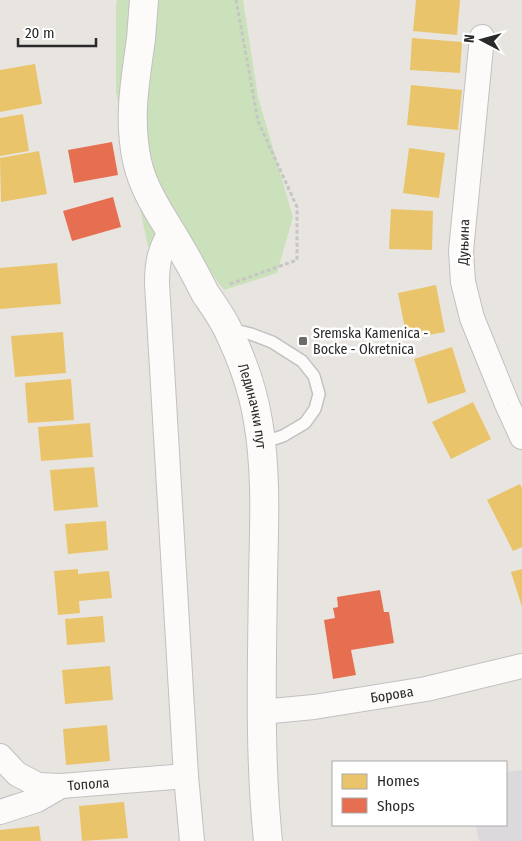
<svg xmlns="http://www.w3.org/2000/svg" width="522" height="841" font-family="'Fira Sans Condensed',sans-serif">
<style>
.industrial{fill:#dbd9db}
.green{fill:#cbe1bb}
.homes{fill:#e9c46a}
.shops{fill:#e76f51}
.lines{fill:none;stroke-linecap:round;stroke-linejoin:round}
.service-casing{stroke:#c2c0c1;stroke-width:14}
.minor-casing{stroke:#c2c0c1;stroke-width:26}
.secondary-casing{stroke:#c2c0c1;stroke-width:30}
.path{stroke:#c6c6c5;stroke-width:3;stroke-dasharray:4 2.5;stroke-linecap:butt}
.service{stroke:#fcfbfa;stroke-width:11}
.minor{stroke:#fcfbfa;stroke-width:24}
.secondary{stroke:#fcfbfa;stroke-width:28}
.poi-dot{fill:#6c6b6a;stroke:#fff;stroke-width:2}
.labels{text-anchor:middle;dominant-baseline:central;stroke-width:5;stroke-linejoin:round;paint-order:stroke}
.street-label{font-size:14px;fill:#2a2a2a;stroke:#fff}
.poi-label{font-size:14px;fill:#2a2a2a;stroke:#fff;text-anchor:start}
</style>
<rect width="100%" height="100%" fill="#e8e4e0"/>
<path class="industrial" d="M522 770V841H479L476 825H506V772Z"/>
<path class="green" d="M117 0H243L258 97 293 217 277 273 224 290 179 232 148 247 116 92V6Z"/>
<g class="homes">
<path d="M416 0H460L457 35 413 31Z"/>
<path d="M412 38 462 42 460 73 410 70Z"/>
<path d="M35 64 42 104 0 112V70Z"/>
<path d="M411 85 462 90 458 130 407 125Z"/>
<path d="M23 114 29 151 0 156V118Z"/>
<path d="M409 148 445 153 439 198 403 193Z"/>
<path d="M39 151 47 194 1 202 0 158Z"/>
<path d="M391 209 433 211 432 250 389 249Z"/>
<path d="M57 263 61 304 0 309V268Z"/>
<path d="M436 285 445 332 407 339 398 293Z"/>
<path d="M63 332 66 373 15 377 11 336Z"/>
<path d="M452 347 466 392 428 404 414 359Z"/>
<path d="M71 379 74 420 28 423 25 383Z"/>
<path d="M473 402 491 439 451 459 432 422Z"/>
<path d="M90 423 93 457 41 461 38 427Z"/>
<path d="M94 467 98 507 54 511 50 470Z"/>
<path d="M520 484 522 488V547L513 551 487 500Z"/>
<path d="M106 521 108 550 68 554 65 524Z"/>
<path d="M78 569V574L109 571 112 598 79 601 80 613 58 615 54 571Z"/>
<path d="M522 569V607L511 572Z"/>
<path d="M103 616 105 642 67 645 65 619Z"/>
<path d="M110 666 113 700 65 704 62 670Z"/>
<path d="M107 725 110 761 66 765 63 729Z"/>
<path d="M124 802 128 838 82 841 79 806Z"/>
<path d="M39 826 41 841H0V830Z"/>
</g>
<g class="shops">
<path d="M112 142 118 175 74 183 68 150Z"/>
<path d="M113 197 121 227 72 241 63 211Z"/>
<path d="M380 590 384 612H389L394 643 351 650 356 675 333 679 324 620 335 618 333 608 338 607 337 597Z"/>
</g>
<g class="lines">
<g class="service-casing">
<path id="service" d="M231 329 251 334 272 342 302 361 314 376 319 394 315 409 305 423 283 436 261 443"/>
</g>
<g class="minor-casing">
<g id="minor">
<path d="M482 37 461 251 463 282 472 318 507 404 522 437"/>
<path d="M171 231C160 249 157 262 157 283L186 776 192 841"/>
<path id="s1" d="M261 712 314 707 426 689 522 666"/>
<path id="s2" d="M0 756 17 774 38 785 61 786 186 776"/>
<path d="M0 812 37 800 61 786"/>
</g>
</g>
<g class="secondary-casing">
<g id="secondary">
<path id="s3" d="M144 0C143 13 142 26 141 39 135 82 128 118 137 161 144 193 164 219 180 247 189 262 197 277 205 293 213 305 222 317 228 330 242 359 253 390 258 421 267 473 264 527 263 579 262 666 259 754 268 841"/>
</g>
</g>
<path class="path" d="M230 284 297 260V207L258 121 236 0"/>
<use href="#service" class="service"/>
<use href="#minor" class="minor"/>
<use href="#secondary" class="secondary"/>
</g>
<rect class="poi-dot" x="298" y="336" width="10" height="10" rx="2.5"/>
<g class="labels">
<g class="street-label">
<text transform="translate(464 242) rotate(-88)">Дуњина</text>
<text stroke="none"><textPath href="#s3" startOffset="435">Лединачки пут</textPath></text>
<text stroke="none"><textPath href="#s1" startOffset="132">Борова</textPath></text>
<text stroke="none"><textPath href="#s2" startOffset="99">Топола</textPath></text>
</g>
<g class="poi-label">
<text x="313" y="333">Sremska Kamenica -<tspan x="313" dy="16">Bocke - Okretnica</tspan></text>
</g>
</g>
<rect x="332" y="761" width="175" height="65" fill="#ffffff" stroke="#aaaaaa"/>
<rect x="342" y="774" width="25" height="15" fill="#e9c46a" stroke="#aaaaaa"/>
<text x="377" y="786" font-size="15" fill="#2a2a2a">Homes</text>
<rect x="342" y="798" width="25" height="15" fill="#e76f51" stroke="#aaaaaa"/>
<text x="377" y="811" font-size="15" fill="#2a2a2a">Shops</text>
<g transform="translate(482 40) rotate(276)" stroke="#ffffff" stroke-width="4" paint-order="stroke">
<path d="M0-4L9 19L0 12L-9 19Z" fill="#2a2a2a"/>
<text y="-8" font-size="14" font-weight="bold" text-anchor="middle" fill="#2a2a2a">N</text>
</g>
<path d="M18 38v8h78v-8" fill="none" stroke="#2a2a2a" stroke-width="2.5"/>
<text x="25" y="38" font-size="15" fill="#2a2a2a" stroke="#ffffff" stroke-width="4" paint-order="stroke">20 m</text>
</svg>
